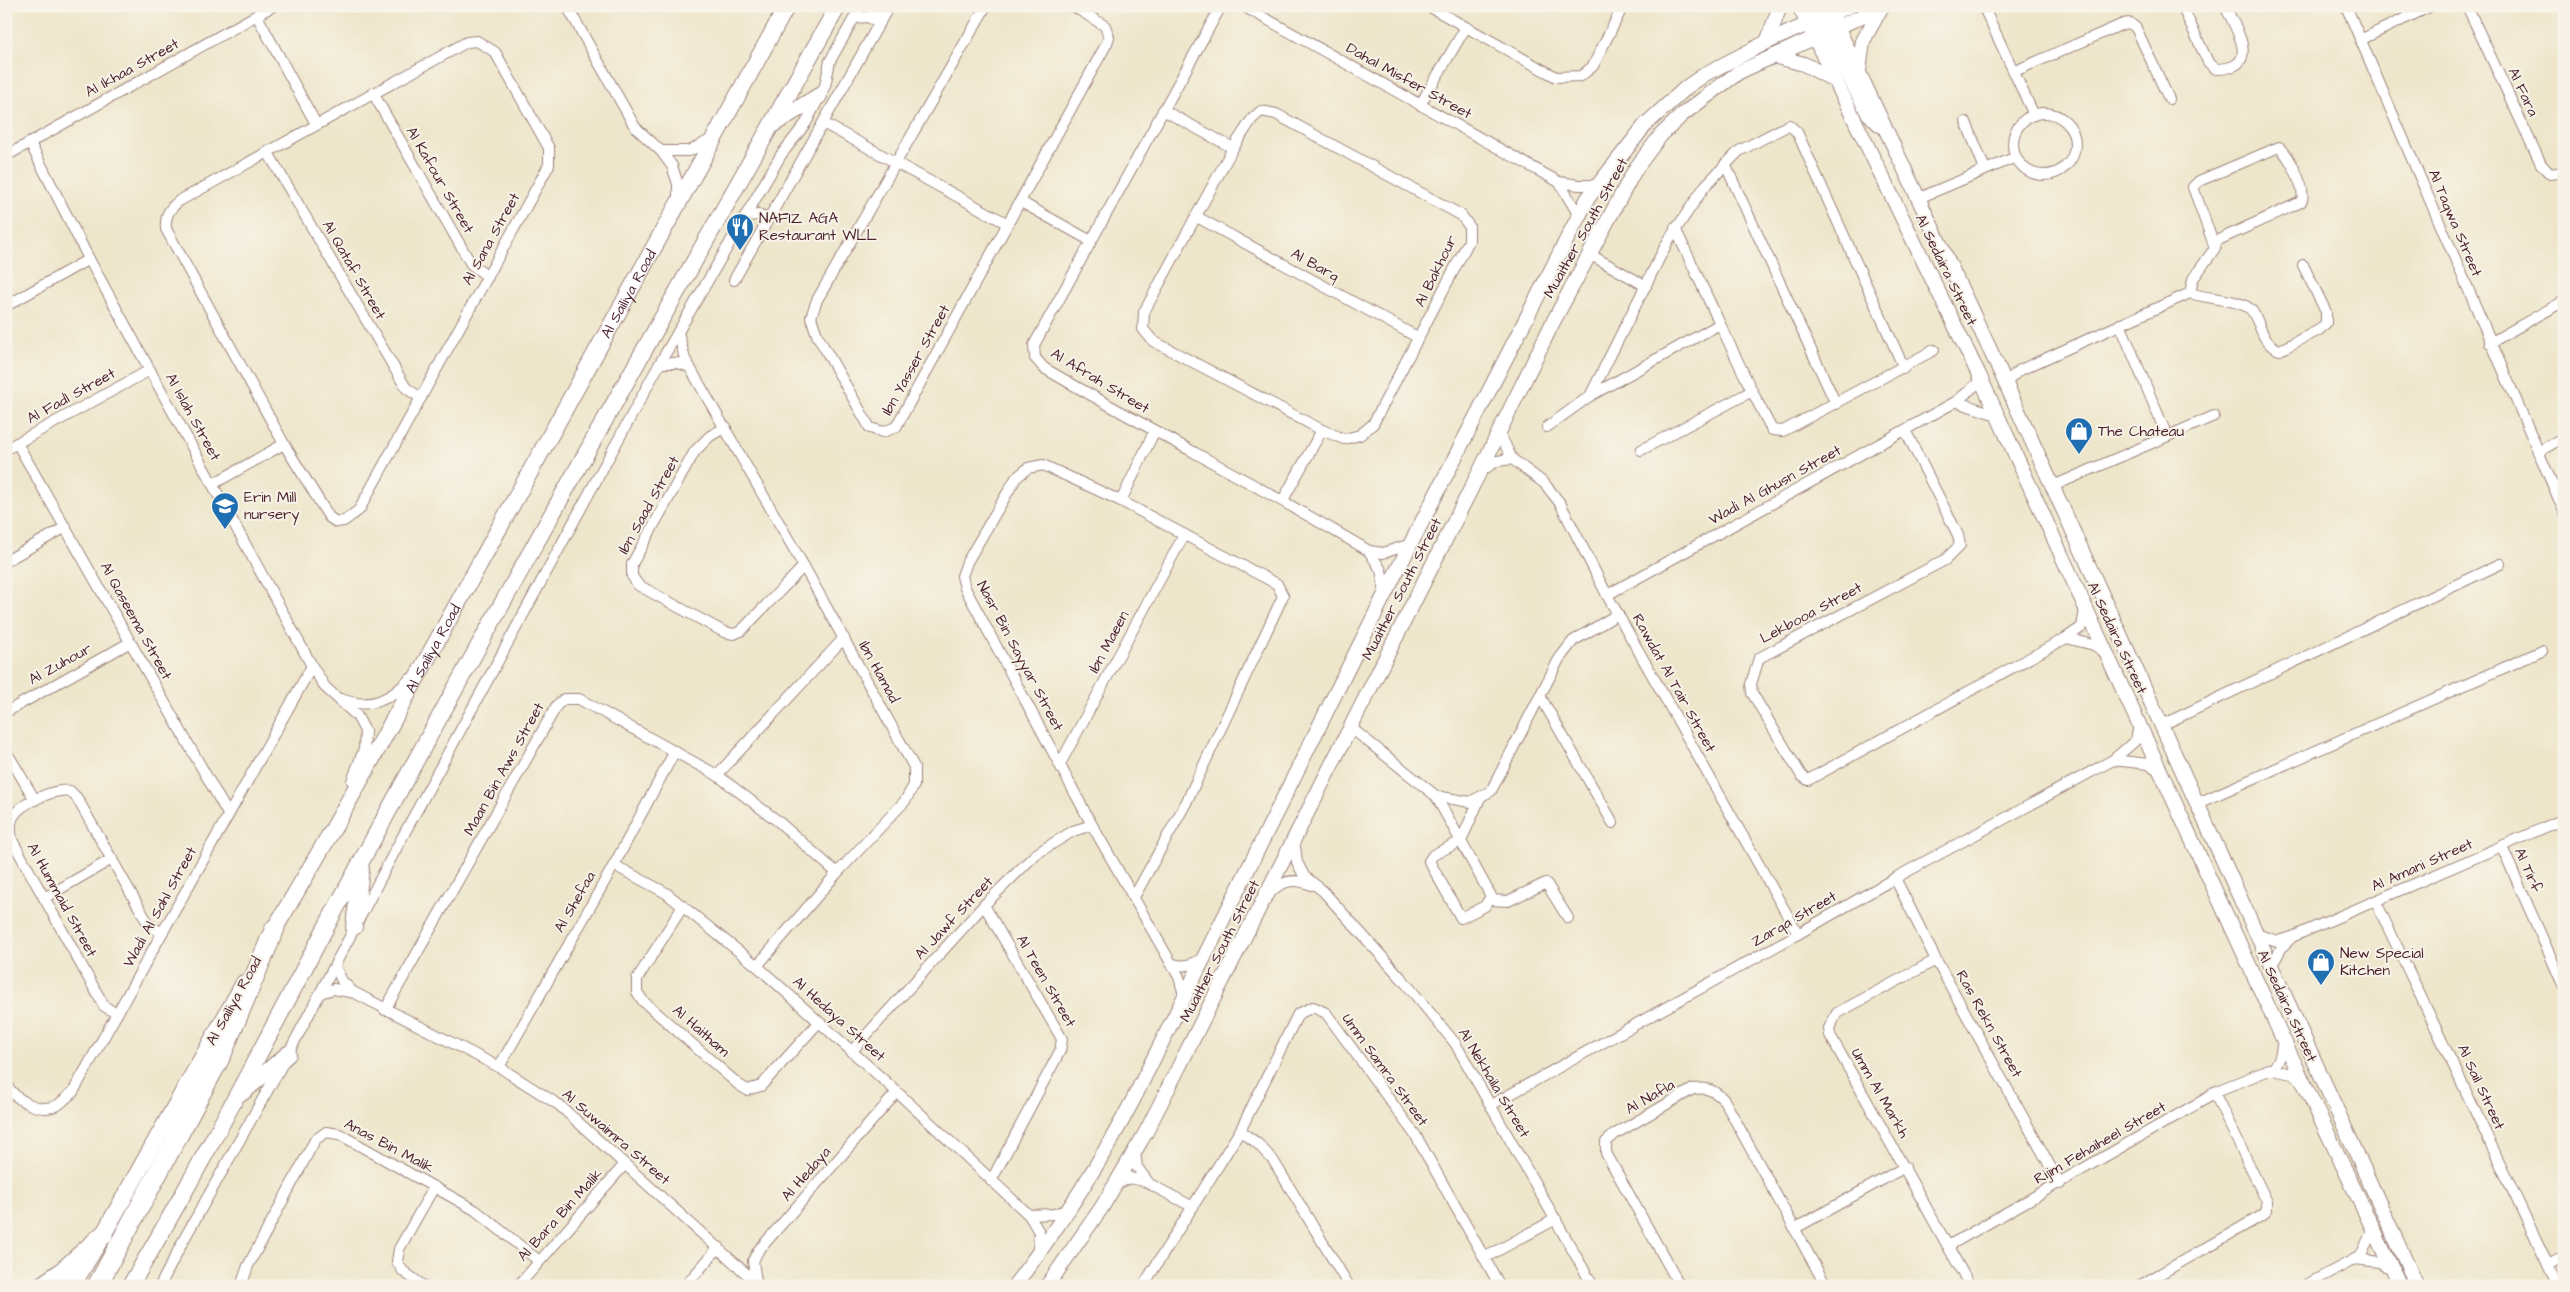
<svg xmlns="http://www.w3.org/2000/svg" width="2570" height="1292" font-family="'Architects Daughter',sans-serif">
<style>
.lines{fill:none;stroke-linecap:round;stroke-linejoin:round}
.street-casing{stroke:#9c827b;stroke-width:12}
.secondary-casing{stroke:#9c827b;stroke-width:16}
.primary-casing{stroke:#9c827b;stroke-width:18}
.highway-casing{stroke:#9c827b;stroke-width:21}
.street{stroke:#fff;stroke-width:10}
.secondary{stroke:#fff;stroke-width:14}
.primary{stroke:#fff;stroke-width:16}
.highway{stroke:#fff;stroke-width:19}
.labels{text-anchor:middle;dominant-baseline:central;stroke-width:4;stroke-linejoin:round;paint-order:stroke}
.street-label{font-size:15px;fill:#4a1f2b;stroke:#f7f3e8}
.poi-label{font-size:15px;fill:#4a1f2b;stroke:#f7f3e8;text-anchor:start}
</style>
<rect width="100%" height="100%" fill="#f7f3e8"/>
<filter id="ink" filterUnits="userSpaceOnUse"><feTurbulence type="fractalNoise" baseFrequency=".02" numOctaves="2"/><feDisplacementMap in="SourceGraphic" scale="10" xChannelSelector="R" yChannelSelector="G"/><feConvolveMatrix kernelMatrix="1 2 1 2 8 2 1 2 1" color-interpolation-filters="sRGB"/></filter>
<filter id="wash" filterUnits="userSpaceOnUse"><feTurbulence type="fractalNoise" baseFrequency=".0096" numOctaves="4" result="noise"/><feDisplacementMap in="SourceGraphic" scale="20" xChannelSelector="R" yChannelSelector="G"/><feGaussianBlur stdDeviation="1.12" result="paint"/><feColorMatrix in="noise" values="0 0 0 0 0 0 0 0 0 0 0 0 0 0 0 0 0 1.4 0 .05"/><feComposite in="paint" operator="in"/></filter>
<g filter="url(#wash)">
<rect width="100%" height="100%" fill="#eee6cb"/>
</g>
<g filter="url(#ink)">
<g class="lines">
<g class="street-casing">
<g id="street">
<path d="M567 6 635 127 661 151 672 166 678 184V199"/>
<path d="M869 6 882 17"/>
<path d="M986 6 817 300 811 317 817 335 870 428 883 432 896 427 1107 43 1109 37 1105 26 1073 6"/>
<path d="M1221 6 1034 345 1035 358 1044 368C1151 431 1262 487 1369 551L1383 553 1411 544"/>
<path d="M1243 6 1559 182 1579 185H1598"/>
<path d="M1428 6 1556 77 1581 76 1593 66 1623 6"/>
<path d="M1983 6 2034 115"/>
<path d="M2182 6 2208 62 2216 69C2263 69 2236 29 2225 6"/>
<path d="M2346 6 2564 511"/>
<path d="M2467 6 2541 164 2550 174 2564 172"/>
<path d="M257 16 316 124"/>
<path d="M855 18 868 17 880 23"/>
<path d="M2360 40 2431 6"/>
<path d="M477 41 495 52 549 148V165L359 510 344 521 336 522 329 517 284 444 166 229C165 215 169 209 179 201L467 42Z"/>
<path d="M2015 71 2123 24 2130 23 2136 28 2169 99"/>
<path d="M373 93 471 264 488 277"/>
<path d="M1420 105 1466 27"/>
<path d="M1163 110 1233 148"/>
<path d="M1261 111 1276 114 1461 215 1469 226V241L1373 424 1360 435 1344 439 1322 430 1153 341 1143 329 1144 312 1233 148 1252 119Z"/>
<circle cx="2044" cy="144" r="31"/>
<path d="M1966 122 1985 169"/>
<path d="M823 123 1008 224"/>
<path d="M30 143 89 259 312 666 325 687 357 716 365 731 364 749 352 781"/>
<path d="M267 151 406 388 421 398"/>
<path d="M661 151H689L712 139"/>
<path d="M6 156 273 6"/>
<path d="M1725 164 1836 404"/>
<path d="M1559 182 1578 214"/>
<path d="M1919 198 2016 157"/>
<path d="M1021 202 1091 241"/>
<path d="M745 216 759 215 768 220"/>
<path d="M1197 217 1419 338"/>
<path d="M1675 228 1720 324"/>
<path d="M1589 254 1646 286"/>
<path d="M734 280 889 6"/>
<path d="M2190 293C2206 299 2243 299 2252 311 2262 325 2261 344 2280 350L2319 330 2326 323V312L2303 265"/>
<path d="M6 306 89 259"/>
<path d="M2120 324 2167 436"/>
<path d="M678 332 685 359 806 570 914 767V785L905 801 837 873 757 966"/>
<path d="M2490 343 2564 301"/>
<path d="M660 363H678L690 367"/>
<path d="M2006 383 2018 371 2190 293 2193 279 2215 248 2193 187 2199 181 2279 147C2289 155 2308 191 2301 202L2214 242"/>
<path d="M1752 391 1772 430 1783 431 1934 350"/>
<path d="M1590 396 1668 241 1705 186 1739 151 1789 125 1797 132 1904 368"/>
<path d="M1957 401C1970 408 1984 409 1997 416"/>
<path d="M726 427 710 436 695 451 632 564V576L638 585 724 632 734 634 741 631 804 566"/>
<path d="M1547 427 1590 396 1720 324 1752 391 1641 450"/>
<path d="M1905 430 1958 535 1960 545 1945 560 1759 658 1751 684 1752 693 1801 775 1808 780 2066 638 2082 627 2085 609"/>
<path d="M1499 432 1512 459 1544 483 1560 503 1607 595 1798 934"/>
<path d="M17 443 228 814"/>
<path d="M6 449 150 370"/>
<path d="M2538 452 2564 437"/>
<path d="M1481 471 1497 461 1512 459"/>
<path d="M213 484 284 444"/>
<path d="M2053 486 2214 416"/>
<path d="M1283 500 1322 430"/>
<path d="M1121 501 1154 432"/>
<path d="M1369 551 1381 570 1385 593"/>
<path d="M6 561 66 527"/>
<path d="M1607 595 1957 401 1978 383 1979 375"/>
<path d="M2066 638 2094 645 2106 653"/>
<path d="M1540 696 1613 823"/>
<path d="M341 699C370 710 390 700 410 679"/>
<path d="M6 712 129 643"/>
<path d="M2162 725 2500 564"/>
<path d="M1350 727 1436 796 1470 802 1491 791 1559 659 1573 641 1618 614"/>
<path d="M6 751 35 800"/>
<path d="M2113 760 2148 764 2162 772"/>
<path d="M1060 764 1184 535"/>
<path d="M717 775 844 638"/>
<path d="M1436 796 1491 896 1485 906 1461 918 1429 861 1433 855 1461 841 1480 798"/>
<path d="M2198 803 2542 651"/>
<path d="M1294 839 1297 862 1304 876 1323 891 1403 980 1455 1043 1593 1286"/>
<path d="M2502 847 2564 987"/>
<path d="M614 865 666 893 757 966 897 1092 1029 1215 1039 1232 1038 1251"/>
<path d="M1895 878 1936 960 2060 1184"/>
<path d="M1270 893C1282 880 1295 878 1311 885"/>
<path d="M1134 897 1186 803 1283 596 1277 584 1121 501 1043 465 1028 468 1016 478 967 562 962 576 965 588 1092 825 1179 977 1184 995"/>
<path d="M44 898 112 859"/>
<path d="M1490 900 1508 901 1546 883 1568 918"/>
<path d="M2376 902 2558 1286"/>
<path d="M984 905 1062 1039 1060 1051 991 1181"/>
<path d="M683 906 637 979V992L643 1001 739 1085 747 1090 761 1086 819 1022"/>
<path d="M2257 934 2277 941 2292 937 2564 819"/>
<path d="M1936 960 1837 1013 1829 1028 1830 1035 1970 1286"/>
<path d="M1171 963C1183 968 1192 965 1203 958"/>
<path d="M2272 965 2282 947 2291 938"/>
<path d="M335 966 342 981 352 991"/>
<path d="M320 993 334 989 355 993 499 1067 559 1105 760 1286"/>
<path d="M385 1010 557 705 564 699H579L717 775 779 822 837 873"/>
<path d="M117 1014 104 1006 12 840C11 833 9 824 13 817 20 803 56 788 70 791L77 798 149 925 162 933"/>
<path d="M852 1051 984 905 1036 854 1073 831 1092 825"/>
<path d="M499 1067 614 865 675 751"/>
<path d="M2268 1069 2292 1074 2304 1080"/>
<path d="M6 1084C15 1100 40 1114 58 1105 63 1101 68 1096 73 1092L312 666"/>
<path d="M1491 1105 1798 934 1895 878 2113 760 2136 740 2139 725"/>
<path d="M1240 1131 1257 1143 1273 1160 1349 1286"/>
<path d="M1135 1152 1137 1167 1148 1182"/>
<path d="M1115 1185 1130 1178 1144 1181 1193 1207"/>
<path d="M1029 1215 1054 1214 1069 1209"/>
<path d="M1794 1229 1905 1167"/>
<path d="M1948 1246 2209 1097 2214 1092 2274 1068 2280 1057 2283 1041"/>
<path d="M1484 1258 1556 1219"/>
<path d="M2355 1259 2380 1262 2393 1271"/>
<path d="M2548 1265 2564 1257"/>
<path d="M756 1282 753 1261 758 1251 897 1092"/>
<path d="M160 1286 183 1241 288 1054 398 845 660 363 781 155 806 123 825 86 830 61 861 6"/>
<path d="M241 1286 248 1266 315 1140 326 1132 339 1134 475 1210 539 1261"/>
<path d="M423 1286 403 1271 397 1262 399 1249 434 1187"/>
<path d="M518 1286 625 1164"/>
<path d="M685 1286 719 1247"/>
<path d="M1143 1286 1240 1131 1298 1014 1313 1007 1326 1013 1416 1136 1500 1286"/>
<path d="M1680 1286 1606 1153V1142L1615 1134 1693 1089C1707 1087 1714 1090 1724 1100L1826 1286"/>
<path d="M2139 1286 2263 1215 2267 1210V1202L2214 1092"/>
<path d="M2304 1286 2361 1256 2373 1228"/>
</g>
</g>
<g class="secondary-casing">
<g id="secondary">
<path d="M1799 6 1979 375 2283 1039 2400 1286"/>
<path d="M1814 6 1821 19 1828 25"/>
<path d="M1834 20 2000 371 2417 1286"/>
<path d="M1819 28 1826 33 1868 113 1880 125"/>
<path d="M1767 42 1780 6"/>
<path d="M1773 56 1804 64 1834 80"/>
<path d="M1859 71 1863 41 1881 8"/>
<path d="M1014 1286C1059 1227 1099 1165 1133 1100L1385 594 1588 198 1646 124 1688 86 1707 73 1767 42 1849 6"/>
<path d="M1047 1286 1102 1207 1146 1132 1479 473 1553 322 1636 168 1661 135 1683 114 1739 72 1884 6"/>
</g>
</g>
<g class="primary-casing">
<g id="primary">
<path d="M775 123 819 96"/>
<path d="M354 927 361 869"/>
<path id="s1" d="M268 940 336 824 787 6"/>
<path d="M243 1092 288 1054"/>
<path d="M72 1286 103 1235 244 983"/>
<path d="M130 1286C213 1147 285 1002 362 860 516 573 679 290 838 6"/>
</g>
</g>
<g class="highway-casing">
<g id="highway">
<path d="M42 1286 61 1273 103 1235"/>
<path d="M97 1286 221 1056 275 928"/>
</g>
</g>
<use href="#street" class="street"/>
<use href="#secondary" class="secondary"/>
<use href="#primary" class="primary"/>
<use href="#highway" class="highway"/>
</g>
</g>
<defs>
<g id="restaurant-pin" transform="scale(1.4375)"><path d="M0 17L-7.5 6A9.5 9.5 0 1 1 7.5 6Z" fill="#1f6fb2" stroke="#f7f3e8"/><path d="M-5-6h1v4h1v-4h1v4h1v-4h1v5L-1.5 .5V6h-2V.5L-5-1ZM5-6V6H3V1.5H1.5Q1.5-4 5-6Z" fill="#fff"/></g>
<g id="shop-pin" transform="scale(1.4375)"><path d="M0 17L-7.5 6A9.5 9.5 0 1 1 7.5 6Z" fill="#1f6fb2" stroke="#f7f3e8"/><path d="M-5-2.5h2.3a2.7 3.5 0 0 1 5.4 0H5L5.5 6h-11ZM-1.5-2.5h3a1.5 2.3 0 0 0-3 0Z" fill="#fff"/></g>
<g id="school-pin" transform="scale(1.4375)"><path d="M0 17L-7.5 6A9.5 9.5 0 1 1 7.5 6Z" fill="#1f6fb2" stroke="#f7f3e8"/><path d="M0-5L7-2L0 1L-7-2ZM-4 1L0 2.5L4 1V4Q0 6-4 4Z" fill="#fff"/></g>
</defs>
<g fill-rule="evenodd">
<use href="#restaurant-pin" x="740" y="227"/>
<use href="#shop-pin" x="2079" y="431"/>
<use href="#school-pin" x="225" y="506"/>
<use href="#shop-pin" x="2321" y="962"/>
</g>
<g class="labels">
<g class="street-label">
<text transform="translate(132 68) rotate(-29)">Al Ikhaa Street</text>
<text transform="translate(1409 81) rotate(29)">Dahal Misfer Street</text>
<text transform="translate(2523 92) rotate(65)">Al Fara</text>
<text transform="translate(440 180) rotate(60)">Al Kafour Street</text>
<text transform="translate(2455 223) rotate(67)">Al Taqwa Street</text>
<text transform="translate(1586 228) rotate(-61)">Muaither South Street</text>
<text transform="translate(491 239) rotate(-61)">Al Sana Street</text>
<text transform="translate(1315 265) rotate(29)">Al Barq</text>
<text transform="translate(354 270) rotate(60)">Al Qataf Street</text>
<text transform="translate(1946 270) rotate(64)">Al Sedaira Street</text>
<text transform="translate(1436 271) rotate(-64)">Al Bakhour</text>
<text stroke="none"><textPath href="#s1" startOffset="740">Al Sailiya Road</textPath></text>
<text transform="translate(916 360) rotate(-61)">Ibn Yasser Street</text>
<text transform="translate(1100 381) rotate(31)">Al Afrah Street</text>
<text transform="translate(71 396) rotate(-29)">Al Fadl Street</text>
<text transform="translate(193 417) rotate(61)">Al Islah Street</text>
<text transform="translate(1775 485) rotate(-29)">Wadi Al Ghusn Street</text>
<text transform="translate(649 505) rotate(-61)">Ibn Saad Street</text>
<text transform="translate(1402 589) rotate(-63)">Muaither South Street</text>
<text transform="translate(1811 613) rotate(-28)">Lekbooa Street</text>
<text transform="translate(136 621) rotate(61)">Al Qaseema Street</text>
<text transform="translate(2117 638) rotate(65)">Al Sedaira Street</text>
<text transform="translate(1109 642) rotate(-62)">Ibn Maeen</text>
<text stroke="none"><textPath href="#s1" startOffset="335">Al Sailiya Road</textPath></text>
<text transform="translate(1020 656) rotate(62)">Nasr Bin Sayyar Street</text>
<text transform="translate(60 664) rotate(-29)">Al Zuhour</text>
<text transform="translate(879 672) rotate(61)">Ibn Hamad</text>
<text transform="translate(1674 683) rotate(61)">Rawdat Al Tair Street</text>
<text transform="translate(504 769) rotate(-61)">Maan Bin Aws Street</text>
<text transform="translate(2422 865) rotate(-24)">Al Amani Street</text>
<text transform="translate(2528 870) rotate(66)">Al Tirf</text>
<text transform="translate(62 900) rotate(61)">Al Hummaid Street</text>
<text transform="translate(575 902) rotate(-60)">Al Shefaa</text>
<text transform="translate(160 907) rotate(-61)">Wadi Al Sahl Street</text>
<text transform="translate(954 918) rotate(-47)">Al Jawf Street</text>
<text transform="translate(1794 919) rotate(-30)">Zarqa Street</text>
<text transform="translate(1220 951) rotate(-63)">Muaither South Street</text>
<text transform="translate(1046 981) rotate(60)">Al Teen Street</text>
<text transform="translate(234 1001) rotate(-61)">Al Sailiya Road</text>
<text transform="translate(2287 1006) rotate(65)">Al Sedaira Street</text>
<text transform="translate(839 1019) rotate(42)">Al Hedaya Street</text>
<text transform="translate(1989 1024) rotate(61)">Ras Rekn Street</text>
<text transform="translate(701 1031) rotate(41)">Al Haitham</text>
<text transform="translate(1385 1070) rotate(54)">Umm Samra Street</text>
<text transform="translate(1494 1083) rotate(59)">Al Nekhaila Street</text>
<text transform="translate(2481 1087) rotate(65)">Al Sail Street</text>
<text transform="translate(1880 1093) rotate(60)">Umm Al Markh</text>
<text transform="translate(1650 1097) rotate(-30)">Al Nafla</text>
<text transform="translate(616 1137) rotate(41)">Al Suwaimra Street</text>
<text transform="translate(2100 1143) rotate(-30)">Rijim Fehaiheel Street</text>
<text transform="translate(389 1146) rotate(28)">Anas Bin Malik</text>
<text transform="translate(806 1174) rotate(-49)">Al Hedaya</text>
<text transform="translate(560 1215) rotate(-48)">Al Bara Bin Malik</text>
</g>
<g class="poi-label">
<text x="759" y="218">NAFIZ AGA<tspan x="759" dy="17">Restaurant WLL</tspan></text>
<text x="2098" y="431">The Chateau</text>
<text x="244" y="497">Erin Mill<tspan x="244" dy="17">nursery</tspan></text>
<text x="2340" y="953">New Special<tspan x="2340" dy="17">Kitchen</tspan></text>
</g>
</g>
<rect width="2570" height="1292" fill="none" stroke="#f7f3e8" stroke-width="25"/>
</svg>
